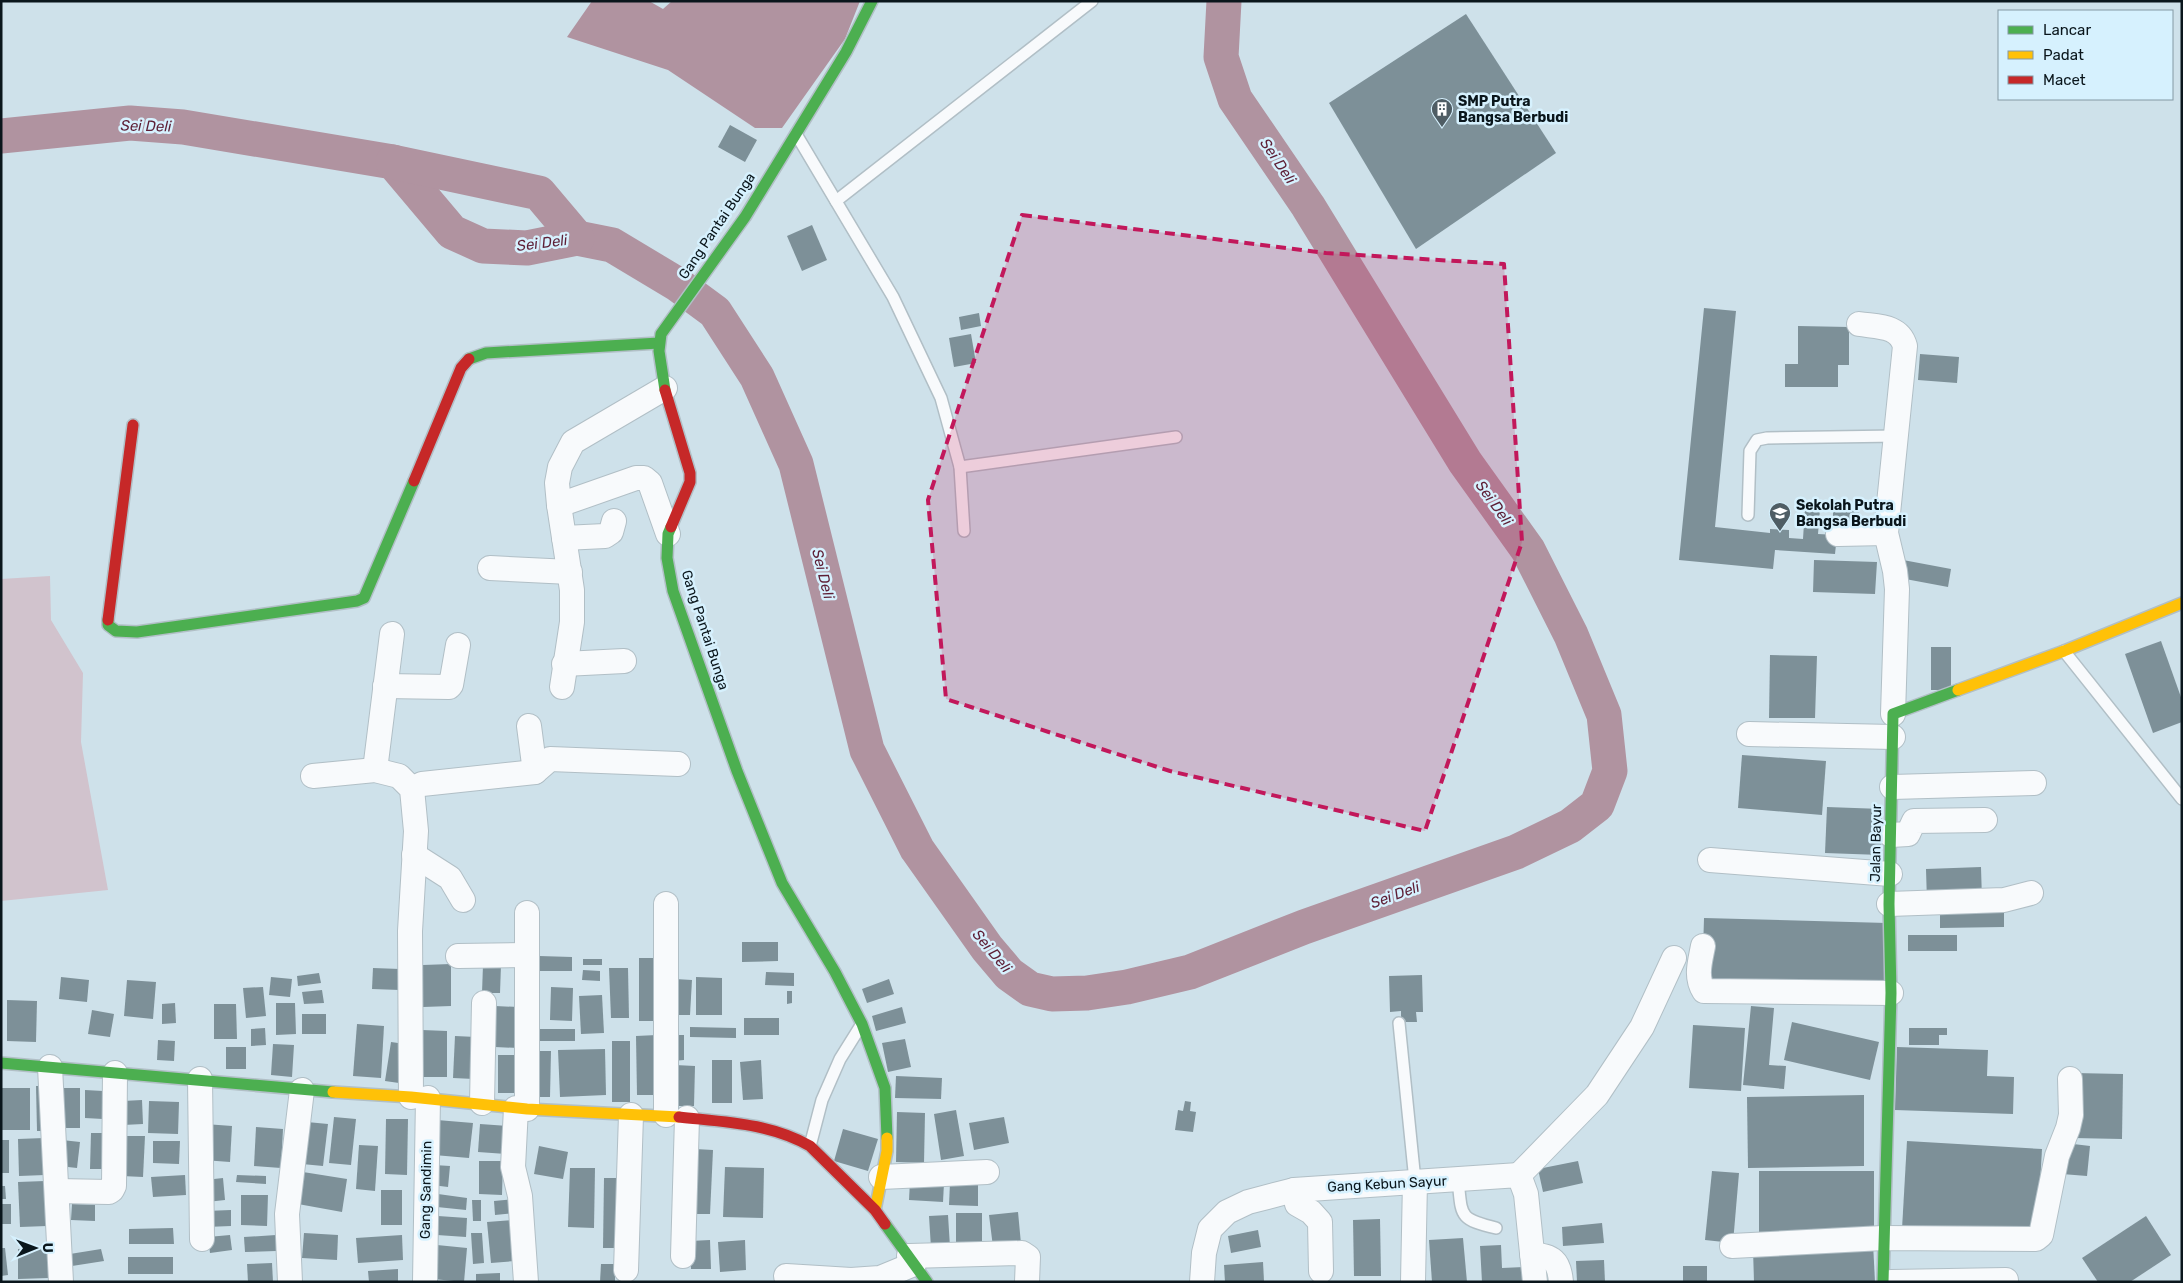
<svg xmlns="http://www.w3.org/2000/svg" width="2183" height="1283" font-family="Rubik,sans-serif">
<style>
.green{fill:#d1c3cd}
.water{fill:#b093a0}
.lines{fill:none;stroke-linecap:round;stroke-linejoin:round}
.river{stroke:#b093a0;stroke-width:35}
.building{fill:#7d9098}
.lane-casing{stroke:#b1bfc6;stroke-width:14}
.street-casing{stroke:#b1bfc6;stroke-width:26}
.fast-casing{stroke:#b1bfc6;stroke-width:14}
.slow-casing{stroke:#b1bfc6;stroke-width:14}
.jam-casing{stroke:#b1bfc6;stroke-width:14}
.lane{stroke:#f8fafc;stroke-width:11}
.street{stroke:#f8fafc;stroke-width:24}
.fast{stroke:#4caf50;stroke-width:11}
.slow{stroke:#ffc107;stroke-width:11}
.jam{stroke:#c62828;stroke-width:11}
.marked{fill:#c2185b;fill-opacity:0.2;stroke:#c2185b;stroke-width:4;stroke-dasharray:10 6;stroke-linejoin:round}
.labels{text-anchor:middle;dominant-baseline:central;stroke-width:5;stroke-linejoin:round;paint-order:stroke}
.poi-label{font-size:14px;font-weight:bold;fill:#0a161c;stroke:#d6f1fe;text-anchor:start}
.street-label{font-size:14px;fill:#0a161c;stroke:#d6f1fe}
.water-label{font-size:15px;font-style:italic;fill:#5d1e35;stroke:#d6f1fe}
</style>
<rect width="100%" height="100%" fill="#cee1ea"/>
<path class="green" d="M50 576 51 620 83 673 81 742 108 890 1 901V579Z"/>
<path class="water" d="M592 1H649L663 9 672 1H860L845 39 782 128H755L668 70 567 37Z"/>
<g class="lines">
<g class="river">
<path d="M1 136 130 123 183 127 393 162 452 232 483 246 527 248 577 238 612 245 677 284 715 312 757 377 796 464 867 750 917 849 987 948 1009 974 1030 989 1052 994 1087 993 1127 987 1190 972 1304 927 1516 852 1570 826 1597 805 1610 771 1604 715 1571 635 1528 550 1465 462 1308 206 1235 99 1221 57 1224 1"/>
<path d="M393 162 539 193 577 238"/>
</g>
</g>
<g class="building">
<path d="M1466 14 1556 153 1416 249 1329 103Z"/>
<path d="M730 125 757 140 745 162 718 147Z"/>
<path d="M812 225 827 260 802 271 787 236Z"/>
<path d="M1704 308 1736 311 1715 527 1770 533V529L1789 530V538L1803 539 1805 508 1820 509 1818 534 1837 535 1835 554 1775 550 1773 569 1679 560Z"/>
<path d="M979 313 981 326 961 330 959 317Z"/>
<path d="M1798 326 1849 327V365H1838V387H1785V364H1798Z"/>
<path d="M971 334 976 363 954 367 949 338Z"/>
<path d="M1920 354 1959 357 1957 383 1918 380Z"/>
<path d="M1833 506 1859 507 1857 529 1833 527Z"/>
<path d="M1814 560 1877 562 1875 594 1813 592Z"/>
<path d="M1903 560 1951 569 1948 587 1900 578Z"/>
<path d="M2161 641 2182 700V722L2153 733 2125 654Z"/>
<rect x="1931" y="647" width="20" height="43"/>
<path d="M1770 655 1817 656 1815 718H1769Z"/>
<path d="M1742 755 1826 761 1822 815 1738 808Z"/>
<path d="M1827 807 1882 809 1881 855 1825 853Z"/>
<path d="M1981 867 1982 900 1927 902 1926 869Z"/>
<path d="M1993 907V913H2004V927L1940 928V908Z"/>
<path d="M1704 918 1887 923 1886 990 1702 985Z"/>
<rect x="1908" y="935" width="49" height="16"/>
<path d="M742 942H778V961L742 962Z"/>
<path d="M539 956 572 957V971H539Z"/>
<path d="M639 958H658L659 1021H639Z"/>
<rect x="583" y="959" width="19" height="6"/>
<path d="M451 964V1006L423 1007V965Z"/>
<path d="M483 965H501L500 993H482Z"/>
<path d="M373 968 400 969V990L372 989Z"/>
<path d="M609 968H628L629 1018H611Z"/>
<path d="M583 970 600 971V981L582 980Z"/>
<path d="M766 972 794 973V986L765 985Z"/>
<path d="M319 973 321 983 298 986 297 976Z"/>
<path d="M1422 975 1423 1012H1416L1417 1022H1401V1011L1390 1012 1389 976Z"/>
<path d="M61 977 89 980 87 1002 59 999Z"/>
<path d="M271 977 292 979 290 997 269 995Z"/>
<path d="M696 977 722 978V1015H696Z"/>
<path d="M675 979 692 980 690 1015H674Z"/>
<path d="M889 979 894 994 867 1003 862 989Z"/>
<path d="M127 980 156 982 153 1019 124 1016Z"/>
<path d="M263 987 266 1016 246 1018 243 988Z"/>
<path d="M551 987 573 988 572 1021 550 1020Z"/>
<path d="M322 990 324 1003 304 1004 302 992Z"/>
<path d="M787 991H792V1003L787 1004Z"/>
<path d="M602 995 604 1033 581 1034 579 996Z"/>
<path d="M7 1000 37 1001 36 1042 7 1041Z"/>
<path d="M175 1003 176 1023 162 1024V1004Z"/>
<path d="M276 1003H295L296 1034 276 1035Z"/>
<path d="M214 1004H236L237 1039H214Z"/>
<path d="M495 1006 519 1007V1048L495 1047Z"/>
<path d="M1751 1006 1774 1008 1769 1065 1786 1066 1784 1089 1743 1085Z"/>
<path d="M902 1007 906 1023 876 1031 872 1016Z"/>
<path d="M92 1010 114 1014 110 1037 88 1034Z"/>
<rect x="302" y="1014" width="24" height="20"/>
<rect x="744" y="1018" width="35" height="17"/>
<path d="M1792 1022 1879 1042 1870 1080 1784 1060Z"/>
<path d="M357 1024 384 1026 381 1078 353 1076Z"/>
<path d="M1693 1025 1745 1028 1741 1091 1689 1088Z"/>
<path d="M690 1027 736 1028V1038L690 1037Z"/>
<path d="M265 1028 266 1045 251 1046V1029Z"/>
<path d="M1909 1028H1947V1035H1939V1045H1909Z"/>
<rect x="539" y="1029" width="36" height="12"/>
<path d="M422 1030 447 1031V1077H421Z"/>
<path d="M657 1035V1095H637L636 1036Z"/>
<path d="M673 1035H684V1060L673 1061Z"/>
<path d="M455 1036 476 1037 474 1079 453 1078Z"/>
<path d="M905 1039 911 1067 888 1072 882 1043Z"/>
<path d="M158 1040 175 1041 174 1061 157 1060Z"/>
<rect x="612" y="1041" width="18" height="61"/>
<path d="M391 1042 405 1044 399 1083 385 1081Z"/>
<path d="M273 1044 294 1045 292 1077 271 1075Z"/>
<rect x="226" y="1047" width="20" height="22"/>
<path d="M1897 1047 1988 1050 1987 1076 2014 1077 2013 1114 1895 1110Z"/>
<path d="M605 1049 606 1095 560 1097 558 1050Z"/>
<path d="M533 1051H551L550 1097H532Z"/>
<path d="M498 1055H522L521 1093H498Z"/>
<rect x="712" y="1060" width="20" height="43"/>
<path d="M761 1060 763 1099 743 1100 740 1062Z"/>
<path d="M675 1065 695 1066 694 1106H674Z"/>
<path d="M2074 1073 2123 1074 2122 1139 2073 1138Z"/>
<path d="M896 1076 942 1078 941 1099 895 1098Z"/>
<path d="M36 1086H44V1131H37Z"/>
<rect x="1" y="1088" width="29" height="42"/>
<path d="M59 1088H80V1128H58Z"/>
<path d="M85 1090 103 1091V1119L85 1118Z"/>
<path d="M1864 1095V1166L1748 1168 1747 1097Z"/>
<path d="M142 1100 143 1124 123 1125V1101Z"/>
<path d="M149 1101 179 1102 178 1134 148 1133Z"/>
<path d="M1185 1101 1191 1102 1190 1111 1196 1112 1193 1132 1175 1130 1178 1110 1183 1111Z"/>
<path d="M956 1110 964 1156 941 1160 934 1114Z"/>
<path d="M897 1112 925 1113 924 1163 896 1162Z"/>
<path d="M334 1117 356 1119 351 1165 329 1163Z"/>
<path d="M1004 1117 1009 1143 974 1150 969 1123Z"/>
<path d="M386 1119H408L407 1175 385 1174Z"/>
<path d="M437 1120 473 1123 469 1158 434 1155Z"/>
<path d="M307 1122 328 1124 323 1166 302 1164Z"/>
<path d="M205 1124 232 1126 230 1162 203 1160Z"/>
<path d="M480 1124 508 1126 506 1154 478 1152Z"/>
<path d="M256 1127 283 1129 281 1168 254 1166Z"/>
<path d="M843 1129 878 1139 868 1171 834 1161Z"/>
<path d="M91 1133H105L104 1169H90Z"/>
<path d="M124 1136H145L143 1177 122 1176Z"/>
<path d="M44 1138 45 1175 19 1176 18 1139Z"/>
<rect x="1" y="1140" width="8" height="33"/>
<path d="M62 1140 80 1142 77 1168 59 1166Z"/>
<path d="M153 1141H180L179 1164 153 1163Z"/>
<path d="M1907 1141 2042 1149 2037 1238 1902 1229Z"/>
<path d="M2065 1143 2090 1146 2087 1176 2062 1174Z"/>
<path d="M359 1145 378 1146 375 1191 356 1189Z"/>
<path d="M539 1146 568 1152 563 1179 534 1174Z"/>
<path d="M695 1149 713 1150 710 1214H691Z"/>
<path d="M479 1161H503L502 1195 479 1194Z"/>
<path d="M1578 1161 1583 1183 1543 1192 1538 1169Z"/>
<path d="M434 1165 450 1166 448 1187 432 1185Z"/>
<path d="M725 1167 764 1168 763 1218 723 1217Z"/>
<path d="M570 1168H595L594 1228 568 1227Z"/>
<path d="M1712 1171 1739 1173 1733 1243 1705 1240Z"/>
<rect x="1759" y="1171" width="115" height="62"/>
<path d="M303 1172 347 1179 342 1212 298 1204Z"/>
<path d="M185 1175 186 1195 153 1197 151 1177Z"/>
<path d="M237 1175 266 1176V1184L236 1182Z"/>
<path d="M223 1178 225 1200 207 1202 205 1180Z"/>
<path d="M604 1178H617L616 1248H603Z"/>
<path d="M45 1181 47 1226 20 1227 18 1182Z"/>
<path d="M910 1181 944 1183 943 1202 909 1200Z"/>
<path d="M950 1183 978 1184V1206L949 1205Z"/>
<path d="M1 1186H5L6 1199H1Z"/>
<rect x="381" y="1190" width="21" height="35"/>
<path d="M438 1194 467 1198 466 1210 437 1207Z"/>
<path d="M241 1195H268L267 1226 241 1225Z"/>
<path d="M515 1199 516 1213 495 1215 494 1201Z"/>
<path d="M472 1200H481V1221H473Z"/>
<rect x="1" y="1204" width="10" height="20"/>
<path d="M72 1204 95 1205V1221L71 1220Z"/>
<path d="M231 1210V1226L206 1227V1211Z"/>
<path d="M1018 1212 1021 1244 993 1247 989 1215Z"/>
<rect x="956" y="1213" width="26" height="34"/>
<path d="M948 1215 950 1247 931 1248 929 1216Z"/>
<path d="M438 1216 467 1218 466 1237 437 1235Z"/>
<path d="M2146 1216 2171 1255 2130 1282H2098L2082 1258Z"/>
<path d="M1380 1219 1381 1276H1354L1353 1220Z"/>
<path d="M512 1220 515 1261 491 1263 487 1222Z"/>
<path d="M1602 1223 1604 1243 1563 1246 1562 1227Z"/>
<path d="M173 1228 174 1244H129V1229Z"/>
<path d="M1258 1230 1261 1247 1231 1253 1228 1236Z"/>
<path d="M304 1233 338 1235 337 1260 302 1258Z"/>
<path d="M471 1233H482L484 1263 473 1264Z"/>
<path d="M230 1235 232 1250 210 1253 208 1237Z"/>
<path d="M276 1235V1251L245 1252 244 1237Z"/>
<path d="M402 1235 403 1260 358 1263 356 1238Z"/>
<path d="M1463 1238 1467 1282H1432L1429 1240Z"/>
<path d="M710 1240 711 1269H691L690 1241Z"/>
<path d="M745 1240 746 1270 720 1272 718 1242Z"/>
<path d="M1873 1243 1875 1282H1754L1753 1249Z"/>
<path d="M437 1245 467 1248 464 1282 433 1279Z"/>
<path d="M1501 1245 1502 1268 1524 1267 1525 1282H1482L1480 1246Z"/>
<path d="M1 1248H5L8 1275 1 1276Z"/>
<path d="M49 1248V1278L18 1279V1249Z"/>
<path d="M101 1249 104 1261 72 1266 70 1254Z"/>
<rect x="128" y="1257" width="45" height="17"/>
<path d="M1604 1260 1605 1282H1577L1576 1261Z"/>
<path d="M1263 1262 1264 1281 1225 1282 1224 1265Z"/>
<path d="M272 1263 273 1282H248L247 1264Z"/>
<path d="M601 1264H615V1282H600Z"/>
<rect x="1683" y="1266" width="24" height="16"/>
<path d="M398 1269V1282H369L368 1271Z"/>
<path d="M500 1273V1282H476V1274Z"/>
</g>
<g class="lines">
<g class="lane-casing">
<g id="lane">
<path d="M796 134 893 297 941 398 960 467 964 531"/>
<path d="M836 201 1092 1"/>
<path d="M960 467 1176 437"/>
<path d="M1748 515 1750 451 1757 440 1767 438 1897 436"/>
<path d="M2064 651 2182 799"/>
<path d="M1399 1023 1415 1181"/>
<path d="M810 1146 822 1100 840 1059 860 1027"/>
<path d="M1458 1180C1462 1216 1458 1219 1496 1228"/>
</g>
</g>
<g class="street-casing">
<g id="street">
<path d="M1859 324C1878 327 1899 325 1905 346L1886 533 1895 571 1897 589 1893 714"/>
<path d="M559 505 636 478H644L650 483 668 534"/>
<path d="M1838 534 1886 533"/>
<path d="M564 538 605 536 611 532 614 521"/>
<path d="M490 568 570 572"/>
<path d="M564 664 624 661"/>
<path d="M385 686 449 687 451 685 458 645"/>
<path d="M562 687 572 622V590L559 505 557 483 560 467 573 442 665 388"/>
<path d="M529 726 535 772"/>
<path d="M1749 734 1893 737"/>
<path d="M375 770 392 634"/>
<path d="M313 776 375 770 399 776 412 789 416 831 410 931 411 1097"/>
<path d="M1892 787 2034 783"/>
<path d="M412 789 422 784 535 772 550 759 678 764"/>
<path d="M1891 835 1908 834 1914 821 1985 820"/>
<path d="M414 855 450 878 463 900"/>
<path d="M1710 860 1890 874"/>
<path d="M666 904V1115"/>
<path d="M1889 904 2004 900 2031 893"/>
<path d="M1703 946C1700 962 1695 977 1704 991L1891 993"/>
<path d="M458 956 527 955"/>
<path d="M50 1067 61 1282"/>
<path d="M200 1079 202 1239"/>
<path d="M482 1103 484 1003"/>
<path d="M516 1108 513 1167 520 1196 526 1282"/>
<path d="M527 1109V913"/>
<path d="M1519 1175 1597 1095 1642 1027 1674 958"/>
<path d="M881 1177 987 1172"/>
<path d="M1294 1190 1297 1204 1311 1212 1320 1222 1321 1271"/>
<path d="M57 1191 109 1192 112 1190 114 1186 115 1073"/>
<path d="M1732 1246 1883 1238 2036 1239 2041 1235 2057 1156 2068 1128 2071 1115 2070 1079"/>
<path d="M1532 1254C1553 1257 1559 1260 1561 1282"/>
<path d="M683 1256 687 1118"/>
<path d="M909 1256 1022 1253 1028 1257 1027 1282"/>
<path d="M626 1270 631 1115"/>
<path d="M786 1276 851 1280 880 1278 914 1264"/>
<path d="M290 1282 287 1214 302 1090"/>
<path d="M425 1282 428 1098"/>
<path d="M1202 1282 1204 1253 1210 1229 1227 1212 1248 1202 1294 1190 1519 1175 1526 1194 1535 1282"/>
<path d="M1413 1282 1415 1181"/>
<path d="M1891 1282 2006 1280"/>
</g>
</g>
<g class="fast-casing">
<g id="fast">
<path d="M469 359 486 353 659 343"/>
<path d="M665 390 659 351 661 334 745 217 846 52 872 1"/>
<path d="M671 527 668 534 667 558 673 591 737 771 782 883 835 972 862 1024 885 1088 887 1138"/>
<path d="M108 620V625L116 631 137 632 357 601 364 598 414 481"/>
<path d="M1 1063 333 1092"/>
<path d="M885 1224 927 1282"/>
<path d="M1883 1282 1891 993 1889 904 1893 714 1958 690"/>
</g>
</g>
<g class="slow-casing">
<g id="slow">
<path d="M1958 690 2064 651 2182 603"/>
<path d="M333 1092 411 1097 527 1109 679 1117"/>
<path d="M875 1210 887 1151V1138"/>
</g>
</g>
<g class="jam-casing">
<g id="jam">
<path d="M665 390 690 473V482L671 527"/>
<path d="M414 481 461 368 469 359"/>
<path d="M108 620 133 425"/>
<path d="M679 1117C724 1122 770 1123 810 1146L875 1210 885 1224"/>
</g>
</g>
<use href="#lane" class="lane"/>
<use href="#street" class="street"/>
<use href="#fast" class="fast"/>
<use href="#slow" class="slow"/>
<use href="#jam" class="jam"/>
</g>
<path class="marked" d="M1022 215 1326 253 1504 264 1522 542 1425 831 1170 771 946 699 928 500Z"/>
<defs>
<g id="building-pin" transform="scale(1.125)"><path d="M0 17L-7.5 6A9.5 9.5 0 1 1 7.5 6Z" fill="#4f5d64" stroke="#d6f1fe"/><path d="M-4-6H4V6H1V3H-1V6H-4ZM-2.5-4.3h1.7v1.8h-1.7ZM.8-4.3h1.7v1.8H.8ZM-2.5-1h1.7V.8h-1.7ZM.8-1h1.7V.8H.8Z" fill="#fff"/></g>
<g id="school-pin" transform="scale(1.125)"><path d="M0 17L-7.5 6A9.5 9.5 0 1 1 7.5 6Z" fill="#4f5d64" stroke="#d6f1fe"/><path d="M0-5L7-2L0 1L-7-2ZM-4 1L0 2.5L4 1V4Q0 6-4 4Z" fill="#fff"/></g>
</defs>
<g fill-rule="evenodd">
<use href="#building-pin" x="1442" y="109"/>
<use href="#school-pin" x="1780" y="513"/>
</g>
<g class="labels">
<g class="poi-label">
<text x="1458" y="101">SMP Putra<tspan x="1458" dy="16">Bangsa Berbudi</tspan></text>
<text x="1796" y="505">Sekolah Putra<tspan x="1796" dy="16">Bangsa Berbudi</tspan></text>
</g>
<g class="street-label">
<text transform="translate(717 226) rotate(-56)">Gang Pantai Bunga</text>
<text transform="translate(705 630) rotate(72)">Gang Pantai Bunga</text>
<text transform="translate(1876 843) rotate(-89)">Jalan Bayur</text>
<text transform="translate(1387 1184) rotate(-3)">Gang Kebun Sayur</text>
<text transform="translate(426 1190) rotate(-89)">Gang Sandimin</text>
</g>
<g class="water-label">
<text transform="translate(146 126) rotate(1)">Sei Deli</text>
<text transform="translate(1278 161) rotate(56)">Sei Deli</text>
<text transform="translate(542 243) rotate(-7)">Sei Deli</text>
<text transform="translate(1494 503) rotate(54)">Sei Deli</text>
<text transform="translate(823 574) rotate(76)">Sei Deli</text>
<text transform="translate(1395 895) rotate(-20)">Sei Deli</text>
<text transform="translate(992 951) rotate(50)">Sei Deli</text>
</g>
</g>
<rect width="2183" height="1283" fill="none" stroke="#0a161c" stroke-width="5"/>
<rect x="1998" y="10" width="175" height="90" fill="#d6f1fe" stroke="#8499a4"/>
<rect x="2008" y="26" width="25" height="8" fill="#4caf50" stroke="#8499a4"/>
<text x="2043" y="35" font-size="15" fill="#0a161c">Lancar</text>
<rect x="2008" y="51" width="25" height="8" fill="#ffc107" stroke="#8499a4"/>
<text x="2043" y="60" font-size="15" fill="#0a161c">Padat</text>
<rect x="2008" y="76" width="25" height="8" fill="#c62828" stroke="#8499a4"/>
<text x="2043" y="85" font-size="15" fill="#0a161c">Macet</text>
<g transform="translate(35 1248) rotate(89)" stroke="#d6f1fe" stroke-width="4" paint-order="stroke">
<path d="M0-4L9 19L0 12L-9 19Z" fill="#0a161c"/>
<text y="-8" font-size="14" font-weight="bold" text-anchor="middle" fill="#0a161c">U</text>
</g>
</svg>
